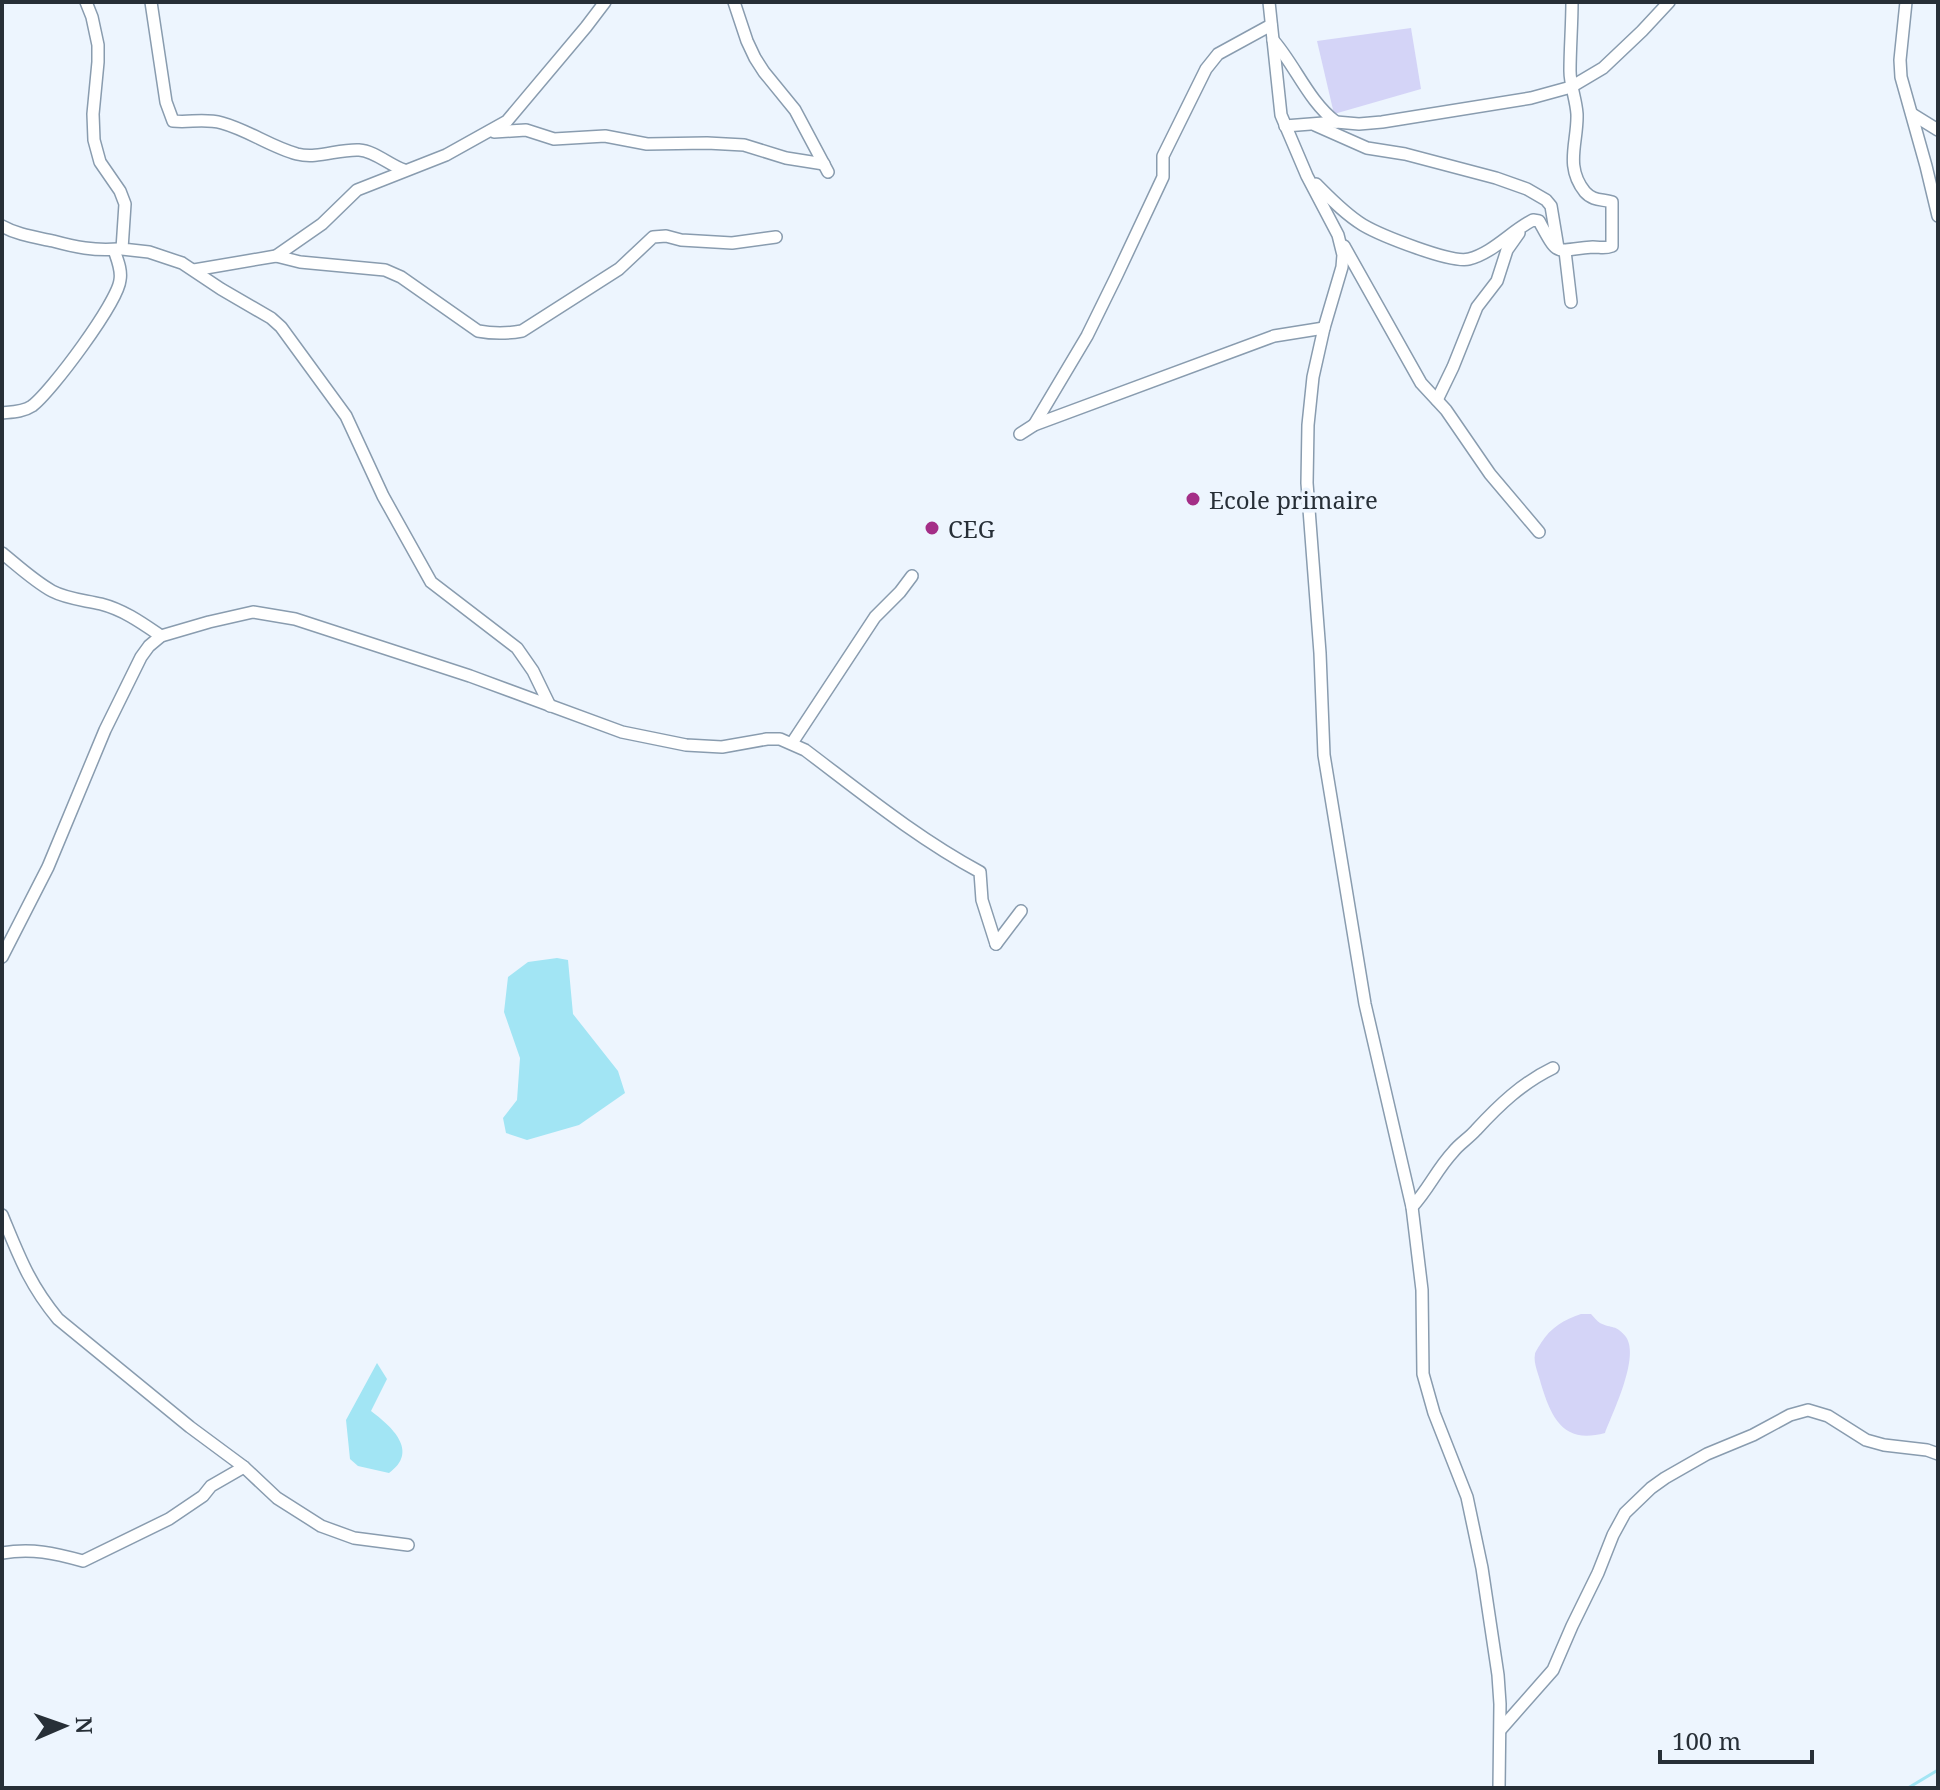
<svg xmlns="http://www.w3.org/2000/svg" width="1940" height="1790" font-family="'Noto Serif',serif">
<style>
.green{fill:#d4d4f7}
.water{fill:#a2e5f4}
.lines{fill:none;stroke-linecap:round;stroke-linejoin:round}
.stream{stroke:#a2e5f4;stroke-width:3}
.minor-casing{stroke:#899caf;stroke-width:14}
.minor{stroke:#fff;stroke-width:11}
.poi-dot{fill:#a42e87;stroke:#edf5fe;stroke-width:3}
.labels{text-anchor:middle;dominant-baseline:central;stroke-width:7;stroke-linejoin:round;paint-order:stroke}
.poi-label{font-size:24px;fill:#272f37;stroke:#edf5fe;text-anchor:start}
</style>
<rect width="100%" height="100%" fill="#edf5fe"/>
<g class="green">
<path d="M1411 28 1421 89 1334 114 1317 41Z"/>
<path d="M1581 1314H1591C1594 1317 1597 1321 1600 1323 1612 1329 1616 1324 1626 1337 1640 1357 1613 1412 1605 1433 1564 1444 1552 1420 1541 1384 1539 1375 1533 1363 1535 1354 1535 1352 1540 1345 1541 1343 1551 1327 1564 1320 1581 1314Z"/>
</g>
<g class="water">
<path d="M557 958 568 960 573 1014 618 1071 625 1093 579 1125 527 1140 506 1133 503 1118 517 1100 520 1058 504 1012 508 977 528 962Z"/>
<path d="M377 1363 387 1379 371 1411C391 1426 420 1451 389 1473L358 1466 350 1459 346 1420Z"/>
</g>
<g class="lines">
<path class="stream" d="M1908 1788 1938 1770"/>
<g class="minor-casing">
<g id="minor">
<path d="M86 2 92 17 98 45V62L93 114 94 140 100 162 120 191 125 204 122 249 149 252 182 263 221 289 271 318 281 327 346 416 383 496 431 582 517 648 533 671 550 706"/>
<path d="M151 2 166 102 173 121C190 123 203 118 222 123 248 130 271 147 297 154 318 159 338 149 359 150 375 151 389 165 404 170"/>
<path d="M734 2 747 41 755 58 764 72 795 110 828 172"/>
<path d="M1269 2 1281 115 1307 176 1338 235 1343 255 1342 267 1324 328 1313 377 1308 425 1307 483 1320 653 1324 755 1365 1004 1412 1207 1422 1290 1423 1374 1434 1413 1467 1497 1482 1568 1498 1675 1500 1704 1499 1788"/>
<path d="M1906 2 1900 60 1901 77 1926 166 1938 216"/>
<path d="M1273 40C1295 65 1309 102 1336 122"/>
<path d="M1912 114 1938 130"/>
<path d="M1315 125 1367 148 1405 154 1496 178 1527 189 1546 200 1551 206 1558 248"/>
<path d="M1285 126 1336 122 1359 124 1382 122 1531 98 1571 87 1603 68 1642 31 1669 2"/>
<path d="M494 132 526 130 554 139 605 136 647 144 707 143 744 145 786 158 824 164"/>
<path d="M1316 184C1330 198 1345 214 1363 225 1380 235 1452 264 1469 259 1493 253 1511 231 1533 220L1539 221C1560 259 1553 250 1593 247 1601 247 1604 249 1612 246V202C1602 199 1593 201 1585 192 1564 166 1578 142 1577 114 1576 99 1570 85 1570 71 1570 48 1572 25 1572 2"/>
<path d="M2 226C18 235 35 237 53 241 75 247 94 251 118 249"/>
<path d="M1344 246 1421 383 1446 410 1490 474 1539 532"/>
<path d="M1565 251 1571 302"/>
<path d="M276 256 300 262 385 270 401 277 478 331C494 334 506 334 522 331L619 269 653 237 666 236 681 240 732 243 776 237"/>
<path d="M194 270 276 256 322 224 357 190 446 155 507 121 586 27 605 2"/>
<path d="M1437 400 1453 367 1477 307 1497 281 1507 250 1519 233"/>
<path d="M2 413C12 412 23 412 32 406 51 392 118 302 120 280 122 270 117 259 114 250"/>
<path d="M1034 425 1087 336 1116 277 1163 177V156L1206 69 1218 54 1271 25"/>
<path d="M1020 434 1034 425 1274 336 1324 328"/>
<path d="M2 553C18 566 34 581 52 591 67 599 84 600 101 604 124 610 142 623 161 636"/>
<path d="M792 743 875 617 900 592 912 576"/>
<path d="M996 944 1021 911"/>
<path d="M2 957 48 867 105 730 141 657 149 646 161 636 209 622 253 612 295 619 470 676 622 732 686 745 722 747 767 739H780L805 750C862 793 917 838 980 872L982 900 996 944"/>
<path d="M1412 1207C1428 1190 1437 1169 1453 1152 1459 1144 1469 1138 1476 1130 1499 1105 1522 1083 1553 1068"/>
<path d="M2 1215C19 1256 29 1284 58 1319L190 1427 244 1467 277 1498 321 1526 354 1538 408 1545"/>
<path d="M2 1553C32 1548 54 1553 83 1561L169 1519 203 1496 211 1486 244 1467"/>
<path d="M1501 1729 1553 1670 1572 1626 1598 1573 1613 1535 1625 1513 1651 1488 1665 1478 1707 1454 1753 1435 1790 1415 1808 1410 1828 1416 1866 1440 1884 1445 1927 1450 1938 1454"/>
</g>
</g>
<use href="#minor" class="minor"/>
</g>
<g class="poi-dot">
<circle cx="1193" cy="499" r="8"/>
<circle cx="932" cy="528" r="8"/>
</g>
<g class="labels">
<g class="poi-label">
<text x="1209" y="499">Ecole primaire</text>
<text x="948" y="528">CEG</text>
</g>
</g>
<rect width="1940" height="1790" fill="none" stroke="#272f37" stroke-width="8"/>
<g transform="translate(64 1726) rotate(88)" stroke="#edf5fe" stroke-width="6" paint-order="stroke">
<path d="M0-6L14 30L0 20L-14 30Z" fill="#272f37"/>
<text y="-12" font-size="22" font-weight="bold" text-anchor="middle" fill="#272f37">N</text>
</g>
<path d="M1660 1750v12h152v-12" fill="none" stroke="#272f37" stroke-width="4"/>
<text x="1672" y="1750" font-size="24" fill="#272f37" stroke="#edf5fe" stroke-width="6" paint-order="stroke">100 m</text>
</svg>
